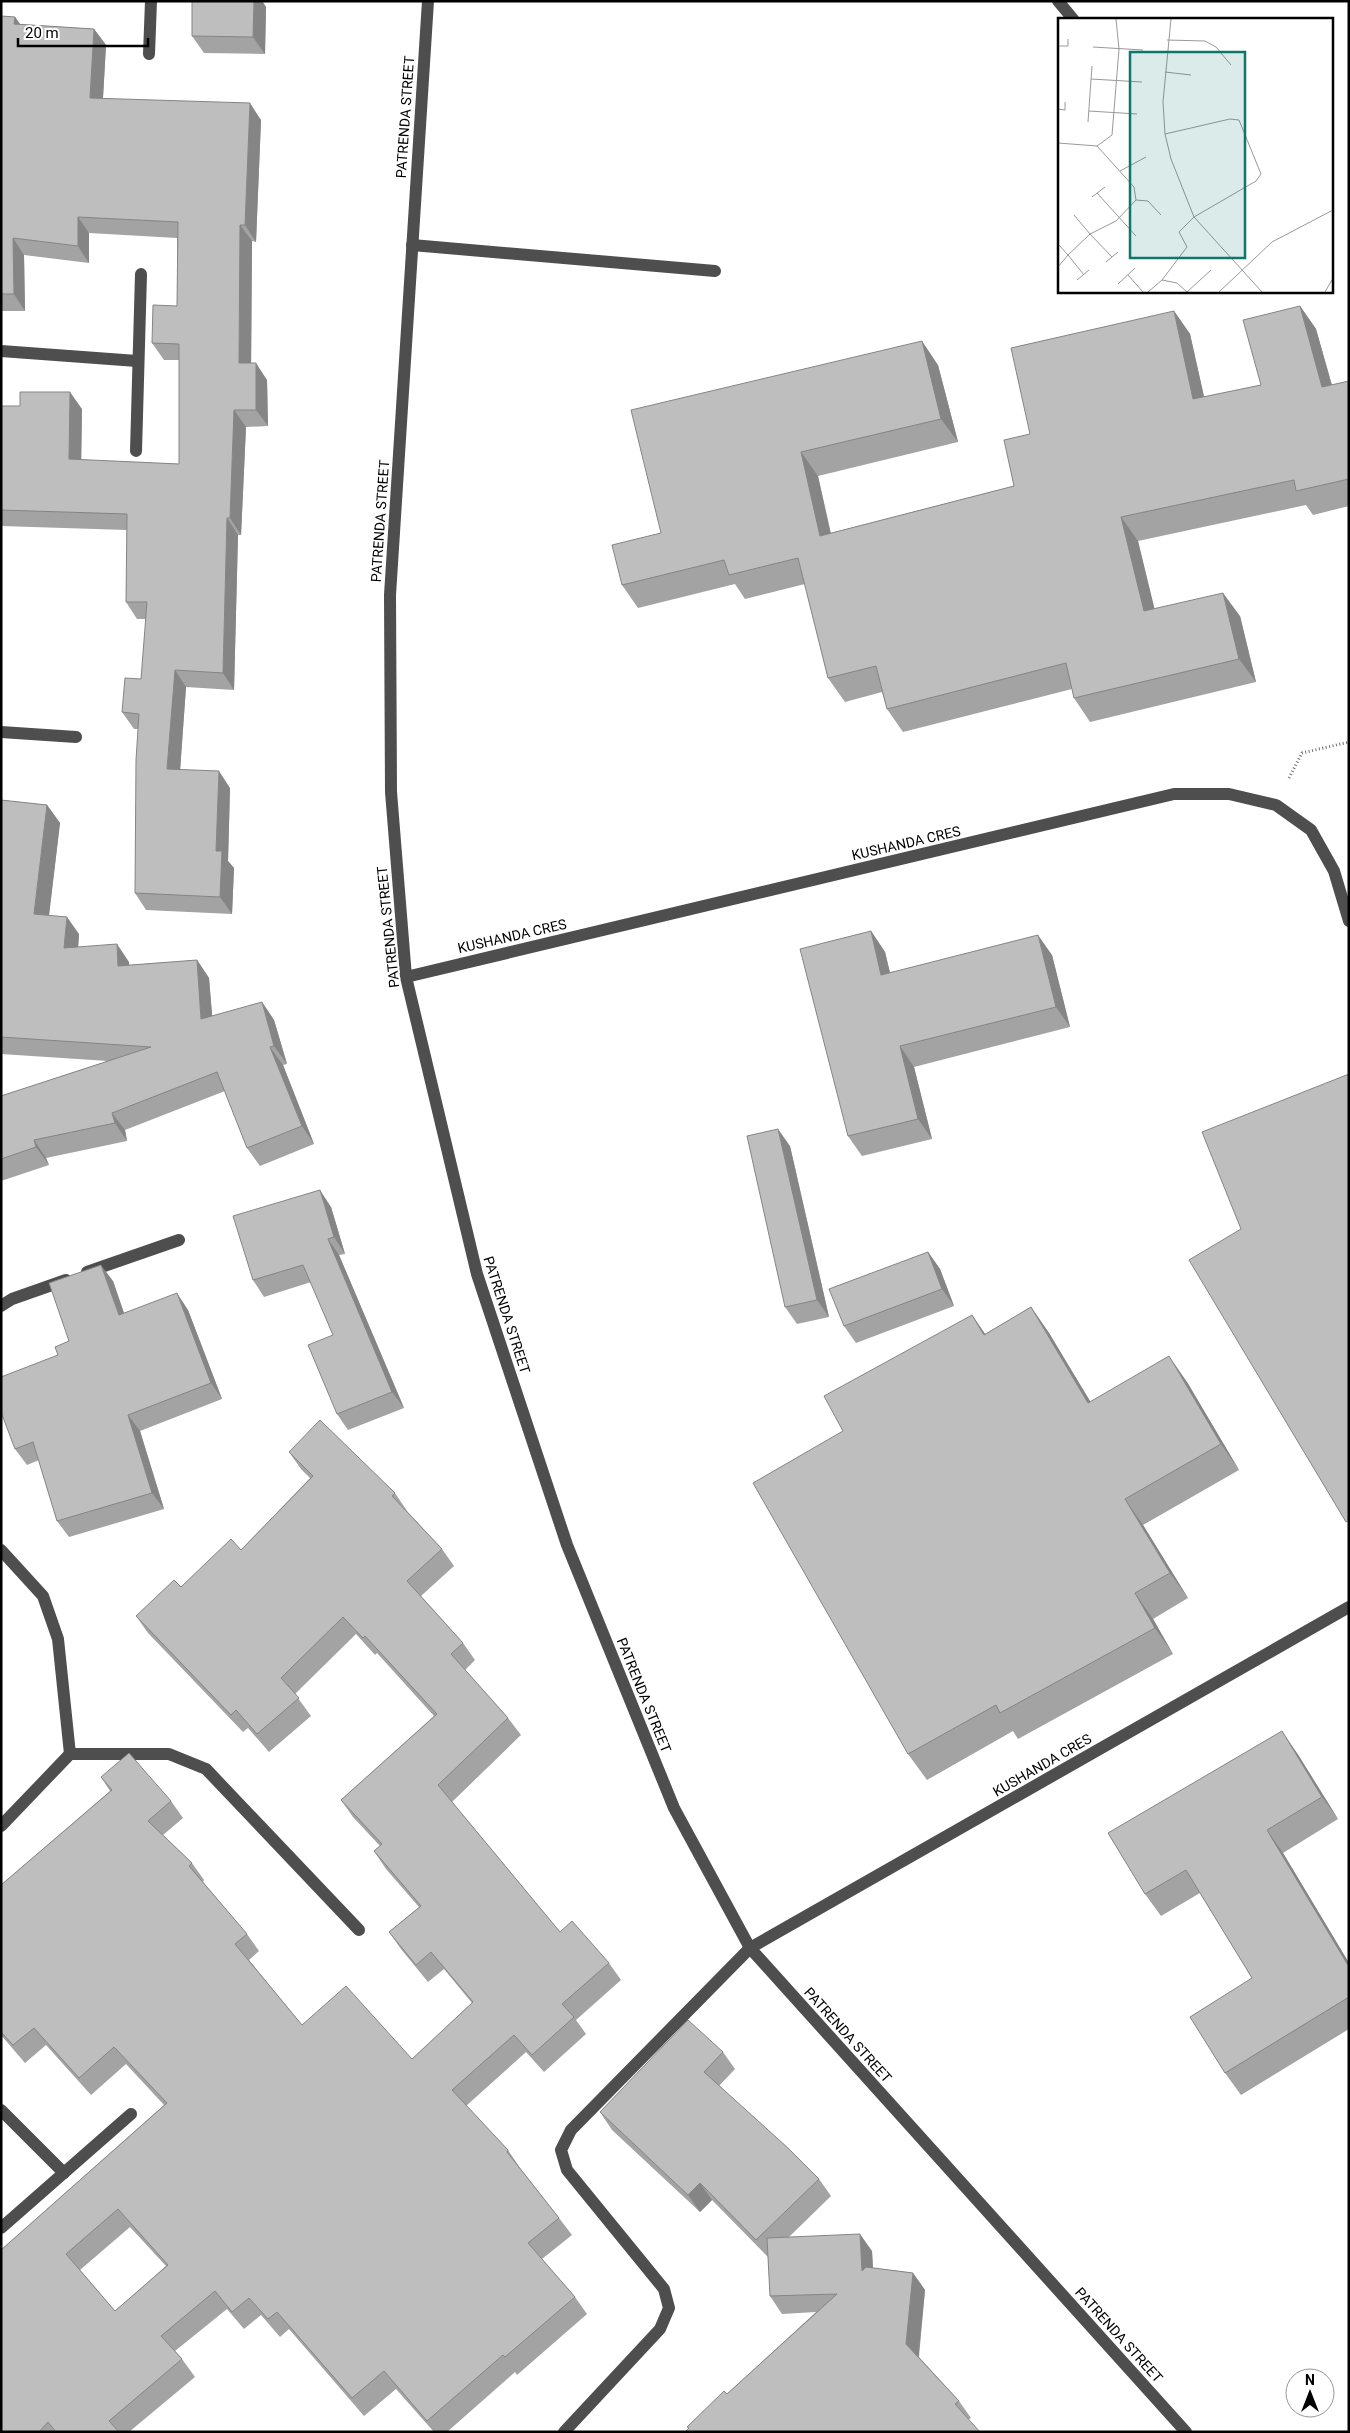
<svg xmlns="http://www.w3.org/2000/svg" width="1350" height="2433" font-family="Roboto,sans-serif">
<style>
.lines{fill:none;stroke-linecap:round;stroke-linejoin:round}
.path{stroke:#707070;stroke-width:3;stroke-dasharray:1 2.5;stroke-linecap:butt}
.minor{stroke:#4e4e4e;stroke-width:12}
.wall{fill:#a3a3a3;fill-rule:evenodd}
.shaded-wall{fill:#858585}
.building{fill:#bebebe;stroke:#858585;fill-rule:evenodd}
.labels{text-anchor:middle;dominant-baseline:central;stroke-width:4;stroke-linejoin:round;paint-order:stroke}
.street-label{font-size:14px;fill:#000;stroke:#fff}
.inset-road{fill:none;stroke:#999;stroke-width:1}
.view{fill:#0f766e;fill-opacity:0.15;stroke:#0f766e;stroke-width:2.5}
.inset-edge{fill:none;stroke:#000;stroke-width:2.5}
</style>
<rect width="100%" height="100%" fill="#fff"/>
<g class="lines">
<path class="path" d="M1289 778 1302 753 1349 742"/>
<g class="minor">
<path d="M428 1 390 595 391 792 406 977 477 1274 567 1545 674 1808 750 1948 1186 2432"/>
<path d="M1058 1 1073 19"/>
<path d="M149 54 151 1"/>
<path d="M412 245 715 271"/>
<path d="M1 351 137 361"/>
<path d="M136 451 141 274"/>
<path d="M1 732 76 737"/>
<path d="M406 977 1174 794H1229L1276 805 1311 830 1334 871 1349 921"/>
<path d="M87 1272 179 1240"/>
<path d="M1 1306 12 1299 66 1280"/>
<path d="M1 1550 43 1596 58 1639 70 1754"/>
<path d="M1 1826 70 1754H169L206 1769 359 1930"/>
<path d="M1 2110 64 2173"/>
<path d="M1 2228 131 2114"/>
<path d="M564 2432 660 2329 669 2308 664 2289 567 2170 561 2150 571 2130 750 1948 1349 1607"/>
</g>
</g>
<g class="wall">
<path d="M192 1H262L266 7 265 54 204 53 192 36Z"/>
<path d="M1 16 15 17 20 24 94 29 106 45 103 98 261 120 256 242 252 241 251 363 267 380 268 426 246 427 241 535H238L234 690 186 687 180 770 230 788 228 861 234 868 232 914 146 910 135 893 138 729H134L122 712 141 679 146 619H137L126 602 127 530 1 526V406L82 409 81 460 179 464V360H164L152 343 177 306V238L89 233V263L24 255 25 311H1Z"/>
<path d="M1300 306 1316 329 1332 385 1349 381V506L1313 515 1306 505 1138 541 1154 609 1240 616 1256 682 1090 722 1074 698 1072 689 903 732 887 709 882 692 845 702 828 678 805 584 745 599 735 584 638 608 622 585 661 533 938 365 958 442 818 476 831 533 1014 486 1030 434 1174 311 1190 334 1204 397 1261 385Z"/>
<path d="M1 800 47 805 60 823 49 915 79 934 78 947 129 962V965L197 960 209 978 212 1016 262 1002 274 1020 287 1064 283 1065 314 1144 260 1166 247 1148 225 1091 125 1130 127 1141 46 1158 49 1165 1 1181V1096L108 1061 1 1054Z"/>
<path d="M871 931 885 952 890 972 1052 955 1070 1027 914 1067 932 1139 862 1156 848 1136Z"/>
<path d="M790 1146 829 1317 797 1324 785 1307Z"/>
<path d="M331 1207 345 1254 339 1255 404 1408 348 1430 337 1414 333 1335 311 1282 264 1297 253 1280Z"/>
<path d="M928 1252 940 1269 954 1306 856 1343 844 1326Z"/>
<path d="M113 1281 124 1313 188 1310 222 1399 140 1431 164 1509 69 1537 57 1521 39 1460 27 1465 15 1449 58 1355Z"/>
<path d="M1031 1307 1049 1333 1090 1402 1187 1382 1239 1470 1143 1525 1188 1598 1153 1619 1173 1654 1018 1739 1013 1731 927 1780 908 1754 843 1431 972 1315 985 1334Z"/>
<path d="M289 1452 395 1493 407 1511 442 1549 454 1566 421 1596 463 1643 475 1660 465 1670 508 1718 521 1735 452 1802 560 1932 609 1963 621 1980 576 2020 586 2034 544 2072 526 2052 466 2106 508 2150 520 2168 559 2218 572 2235 542 2259 575 2297 587 2314 517 2375 515 2372 447 2432H434L396 2389 364 2416 289 2329 280 2337 261 2315 244 2329 227 2309 175 2351 182 2359 195 2377 129 2432H1V2250L164 2105 126 2064 91 2095 46 2045 25 2063 1 2035V1885L110 1791 101 1777 171 1801 183 1818 163 1835 192 1863 204 1880 203 1882 247 1934 259 1951 249 1960 302 2025 412 2059 472 2003 444 1969 428 1982 401 1949 389 1932 419 1907 386 1869 374 1851 380 1846 353 1817 341 1800 434 1716 377 1653 375 1655 356 1634 295 1694 311 1716 269 1752 248 1728 243 1732 148 1633 136 1616 241 1550 310 1478 301 1469ZM130 2227 166 2266 115 2311 80 2270Z"/>
<path d="M1297 1753 1338 1819 1283 1853 1349 1963V2029L1241 2095 1225 2073 1252 1978 1200 1893 1161 1916 1145 1894Z"/>
<path d="M723 2052 735 2069 719 2086 819 2179 831 2196 789 2237 872 2251 873 2268 913 2273 925 2290 919 2357 959 2401 971 2418 969 2419 727 2394 816 2312 782 2314 770 2296 768 2257 712 2200 700 2212 612 2130 600 2112Z"/>
</g>
<g class="shaded-wall">
<path d="M254 1H262L266 7 265 54 253 37Z"/>
<path d="M15 17 27 34 14 24Z"/>
<path d="M94 29 106 45 102 115 90 98Z"/>
<path d="M250 103 261 120 256 242 245 225Z"/>
<path d="M78 217 89 233V263L78 246Z"/>
<path d="M240 225 252 241 251 380 239 363Z"/>
<path d="M13 238 24 255 25 311 14 294Z"/>
<path d="M1300 306 1316 329 1339 411 1322 387Z"/>
<path d="M1174 311 1190 334 1210 423 1193 399Z"/>
<path d="M922 341 938 365 958 442 941 419Z"/>
<path d="M256 363 267 380 268 426 256 410Z"/>
<path d="M70 392 82 409 81 476 69 459Z"/>
<path d="M234 410 246 427 241 535 230 518Z"/>
<path d="M801 452 818 476 836 559 820 536Z"/>
<path d="M1121 517 1138 541 1161 635 1144 611Z"/>
<path d="M227 518 238 535 234 690 223 673Z"/>
<path d="M1223 593 1240 616 1256 682 1239 659Z"/>
<path d="M175 670 186 687 179 786 167 769Z"/>
<path d="M219 771 230 788 228 861 234 868 232 914 220 897 216 851Z"/>
<path d="M47 805 60 823 47 932 34 914Z"/>
<path d="M67 917 79 934 77 966 64 948Z"/>
<path d="M871 931 885 952 895 995 881 975Z"/>
<path d="M1038 935 1052 955 1070 1027 1056 1007Z"/>
<path d="M117 944 129 962 131 984 118 966Z"/>
<path d="M197 960 209 978 214 1037 201 1019Z"/>
<path d="M262 1002 274 1020 287 1064 274 1046Z"/>
<path d="M900 1046 914 1067 932 1139 918 1119Z"/>
<path d="M270 1047 283 1065 314 1144 302 1126Z"/>
<path d="M112 1113 125 1130 127 1141 115 1123Z"/>
<path d="M778 1129 790 1146 829 1317 817 1300Z"/>
<path d="M34 1140 46 1158 49 1165 36 1147Z"/>
<path d="M320 1190 331 1207 345 1254 334 1237Z"/>
<path d="M328 1239 339 1255 404 1408 392 1392Z"/>
<path d="M928 1252 940 1269 954 1306 942 1289Z"/>
<path d="M101 1265 113 1281 130 1331 119 1315Z"/>
<path d="M177 1293 188 1310 222 1399 211 1383Z"/>
<path d="M1031 1307 1049 1333 1107 1429 1088 1403Z"/>
<path d="M972 1315 990 1341 984 1335Z"/>
<path d="M1169 1356 1187 1382 1239 1470 1221 1444Z"/>
<path d="M128 1415 140 1431 164 1509 152 1493Z"/>
<path d="M1125 1499 1143 1525 1188 1598 1170 1573Z"/>
<path d="M1135 1593 1153 1619 1173 1654 1155 1628Z"/>
<path d="M1282 1731 1297 1753 1338 1819 1322 1797Z"/>
<path d="M1267 1830 1283 1853 1349 1963V1967Z"/>
<path d="M700 2183 712 2200 700 2212 688 2195Z"/>
<path d="M860 2234 872 2251 874 2288 862 2271Z"/>
<path d="M913 2273 925 2290 918 2361 906 2344Z"/>
</g>
<g class="building">
<path d="M192 1H254L253 37 192 36Z"/>
<path d="M1 16 15 17 14 24 94 29 90 98 250 103 245 225H240L239 363H256V410H234L230 518H227L223 673 175 670 167 769 219 771 216 851H222L220 897 135 893 136 760 139 714 122 712 125 678 141 679 147 602H126L127 514 1 510V406H20V392H70L69 459 179 464V344L152 343 153 305 177 306 178 222 78 217V246L13 238 14 294H1Z"/>
<path d="M1300 306 1322 387 1349 381V479L1296 491 1294 480 1121 517 1144 611 1223 593 1239 659 1074 698 1066 663 887 709 876 666 828 678 798 558 729 575 724 560 622 585 612 545 661 533 631 410 922 341 941 419 801 452 820 536 1014 486 1004 440 1030 434 1011 348 1174 311 1193 399 1261 385 1243 320Z"/>
<path d="M1 800 47 805 34 914 67 917 64 948 117 944 118 966 197 960 201 1019 262 1002 274 1046 270 1047 302 1126 247 1148 217 1072 112 1113 115 1123 34 1140 36 1147 1 1159V1096L151 1047 1 1037Z"/>
<path d="M871 931 881 975 1038 935 1056 1007 900 1046 918 1119 848 1136 800 949Z"/>
<path d="M1349 1074V1520L1346 1522 1189 1260 1241 1229 1202 1132Z"/>
<path d="M778 1129 817 1300 785 1307 747 1136Z"/>
<path d="M320 1190 334 1237 328 1239 392 1392 337 1414 308 1345 333 1335 303 1265 253 1280 233 1216Z"/>
<path d="M928 1252 942 1289 844 1326 829 1289Z"/>
<path d="M101 1265 119 1315 177 1293 211 1383 128 1415 152 1493 57 1521 33 1442 15 1449 1 1412V1377L58 1355 55 1347 69 1341 49 1283Z"/>
<path d="M1031 1307 1088 1403 1169 1356 1221 1444 1125 1499 1170 1573 1135 1593 1155 1628 1000 1713 996 1705 908 1754 753 1483 843 1431 824 1396 972 1315 984 1335Z"/>
<path d="M320 1420 395 1493 392 1496 442 1549 407 1581 463 1643 451 1654 508 1718 438 1785 560 1932 572 1921 609 1963 562 2004 574 2017 532 2055 514 2035 452 2090 508 2150 507 2152 559 2218 528 2243 575 2297 505 2357 503 2355 427 2421 384 2371 352 2398 277 2312 268 2319 249 2298 232 2312 215 2291 161 2336 182 2359 109 2421 119 2432H56L48 2422 39 2432H1V2250L167 2103 114 2047 79 2078 34 2028 13 2045 1 2032V1885L112 1790 101 1777 129 1753 171 1801 148 1821 192 1863 189 1866 247 1934 235 1944 302 2025 346 1986 412 2059 473 2002 431 1952 416 1965 389 1932 421 1906 374 1851 382 1844 341 1800 437 1714 365 1636 363 1638 343 1617 281 1678 299 1698 257 1734 236 1710 231 1715 136 1616 174 1580 181 1587 231 1539 241 1550 313 1476 289 1452ZM118 2209 168 2265 115 2311 66 2254Z"/>
<path d="M1282 1731 1322 1797 1267 1830 1349 1967V1997L1225 2073 1190 2017 1252 1978 1186 1870 1145 1894 1108 1833Z"/>
<path d="M688 2020 723 2052 704 2072 788 2148 819 2179 756 2240 700 2183 688 2195 600 2112Z"/>
<path d="M860 2234 862 2271 866 2267 913 2273 906 2344 959 2401 955 2404 980 2432H685L689 2428 687 2427 724 2391 727 2394 837 2294 770 2296 767 2238Z"/>
</g>
<g class="labels">
<g class="street-label">
<text transform="translate(405 117) rotate(-86)">PATRENDA STREET</text>
<text transform="translate(380 521) rotate(-86)">PATRENDA STREET</text>
<text transform="translate(906 843) rotate(-13)">KUSHANDA CRES</text>
<text transform="translate(388 927) rotate(-96)">PATRENDA STREET</text>
<text transform="translate(512 936) rotate(-13)">KUSHANDA CRES</text>
<text transform="translate(507 1315) rotate(72)">PATRENDA STREET</text>
<text transform="translate(644 1695) rotate(68)">PATRENDA STREET</text>
<text transform="translate(1042 1765) rotate(-30)">KUSHANDA CRES</text>
<text transform="translate(848 2035) rotate(48)">PATRENDA STREET</text>
<text transform="translate(1119 2335) rotate(48)">PATRENDA STREET</text>
</g>
</g>
<g transform="translate(1058 18)">
<rect width="275" height="275" fill="#fff"/>
<path class="inset-road" d="M113 1 105 84 107 116 113 141 136 199 204 274M109 22 147 23 158 29 173 47M0 28H10V21M35 29 85 32M107 54 133 57M33 61 84 64M0 91 7 92V84M31 93 79 96M30 104 34 48M0 125 39 128 54 117 61 31 58 1M39 128 76 169 78 182M62 153 88 139M39 175 78 218M34 179 47 169M16 197 32 216 10 237 26 257M0 226 10 237 0 249M54 239 32 216 58 203 78 182 90 183 103 197M48 244 60 234M70 257 85 274M19 262 31 252M104 262 129 229 121 214 136 199 198 163 203 156 181 102 172 101 107 116M60 266 77 250M90 274 104 262 119 265 129 274M129 274 153 252M161 274 214 224 275 192M267 274 275 260"/>
<path class="view" d="M72 34H187V240H72Z"/>
<rect width="275" height="275" class="inset-edge"/>
</g>
<rect width="1350" height="2433" fill="none" stroke="#000000" stroke-width="5"/>
<g transform="translate(1310 2393)"><circle r="24" fill="#ffffff" stroke="#999999"/>
<path d="M0-4L9 19L0 12L-9 19Z" fill="#000000"/>
<text y="-8" font-size="14" font-weight="bold" text-anchor="middle" fill="#000000">N</text>
</g>
<path d="M18 38v8h130v-8" fill="none" stroke="#000000" stroke-width="2.5"/>
<text x="25" y="38" font-size="15" fill="#000000" stroke="#ffffff" stroke-width="4" paint-order="stroke">20 m</text>
</svg>
